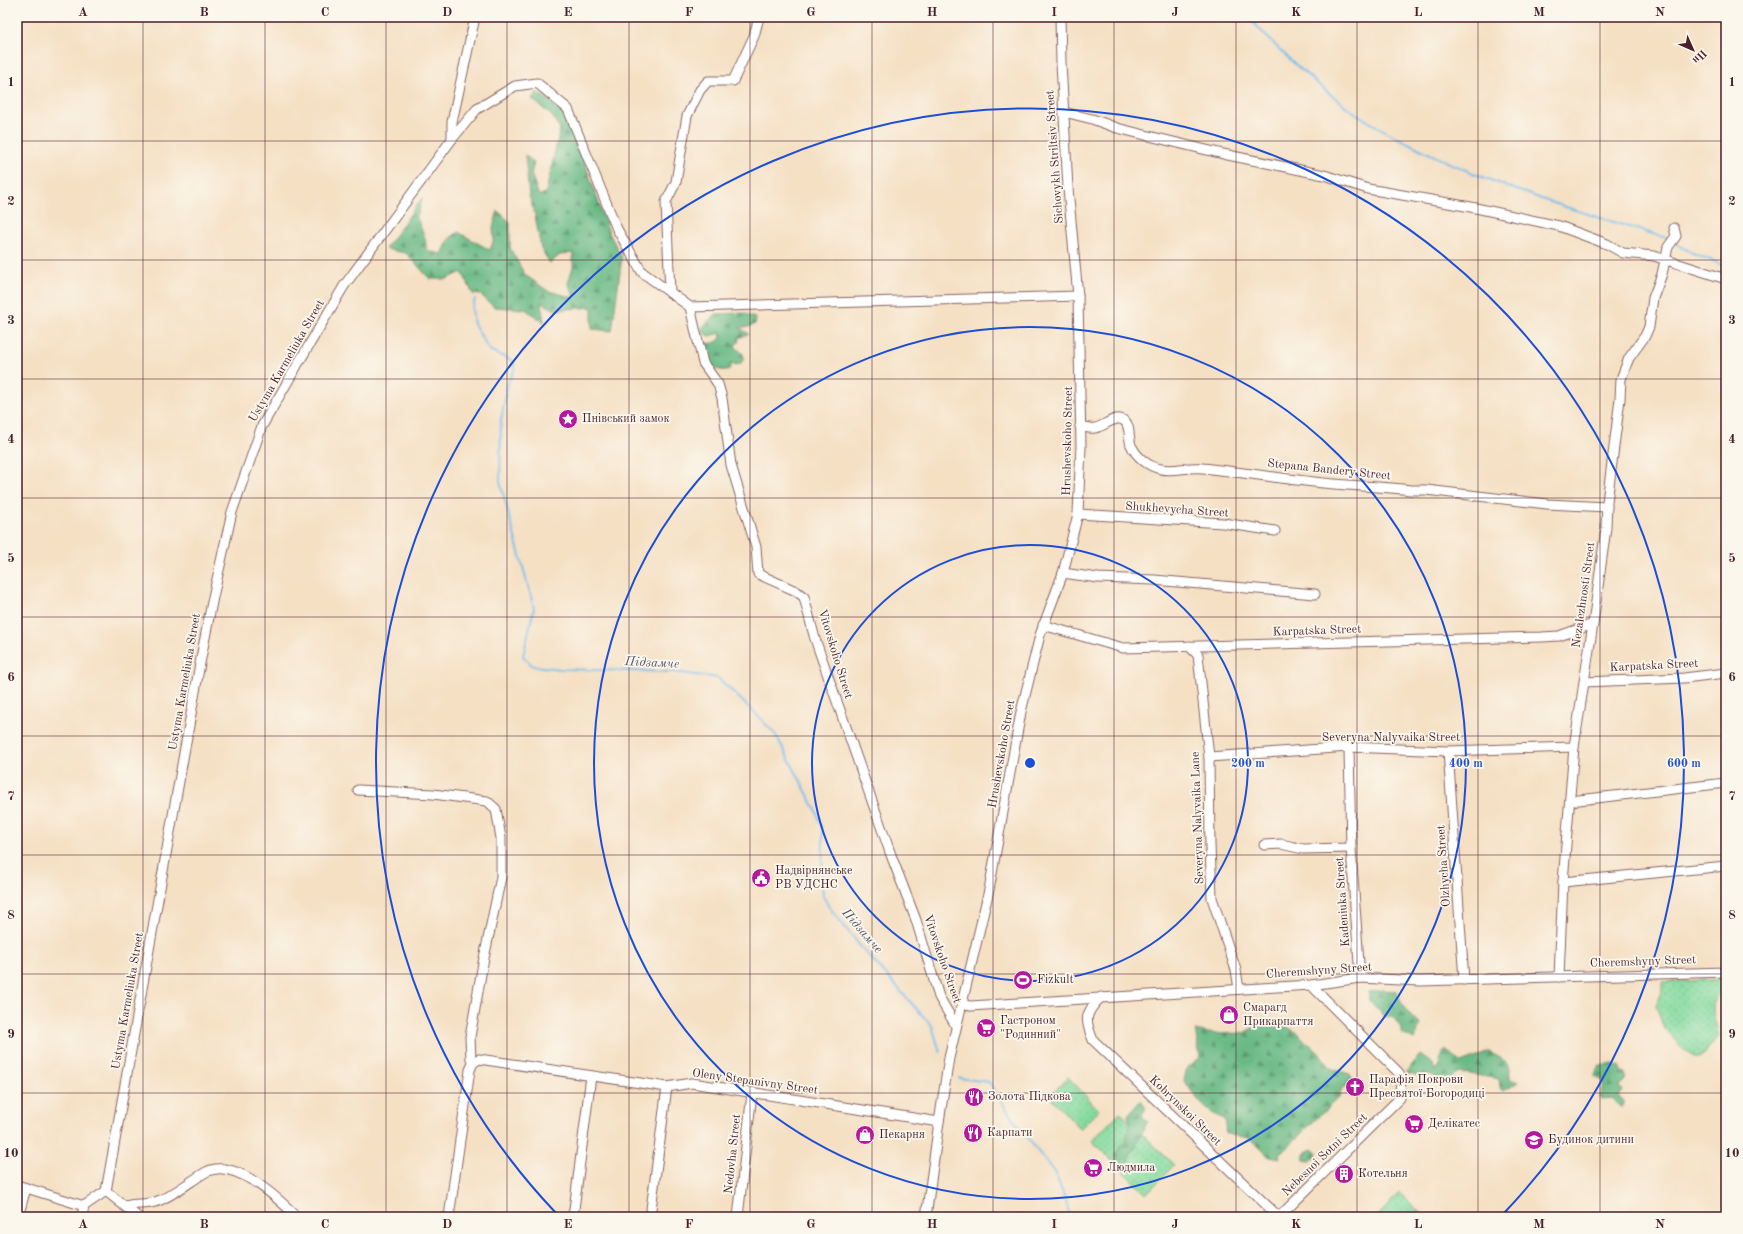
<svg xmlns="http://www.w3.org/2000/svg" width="1743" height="1234" font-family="'Old Standard TT',serif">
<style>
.grass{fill:url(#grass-dots);stroke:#667c64}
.forest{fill:url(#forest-firs);stroke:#5a6c58}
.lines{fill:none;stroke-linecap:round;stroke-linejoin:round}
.stream{stroke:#73beec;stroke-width:2}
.minor-casing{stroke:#866361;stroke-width:11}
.minor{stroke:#fff;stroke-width:9}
.grid{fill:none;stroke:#4a1f2b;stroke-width:1;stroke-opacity:0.55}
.ring{fill:none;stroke:#1d4ed8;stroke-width:2}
.labels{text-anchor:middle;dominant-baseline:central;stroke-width:3.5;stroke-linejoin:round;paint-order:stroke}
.street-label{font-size:12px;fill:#4a1f2b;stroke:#fbf7ec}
.poi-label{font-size:12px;fill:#4a1f2b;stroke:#fbf7ec;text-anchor:start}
.water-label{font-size:13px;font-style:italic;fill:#58576f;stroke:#fbf7ec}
.centre{fill:#1d4ed8;stroke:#fbf7ec;stroke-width:2}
.ring-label{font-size:12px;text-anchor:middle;font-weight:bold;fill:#1d4ed8;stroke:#fbf7ec;stroke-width:3.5;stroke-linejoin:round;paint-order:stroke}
.neatline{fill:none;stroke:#4a1f2b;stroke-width:1.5}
.grid-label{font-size:13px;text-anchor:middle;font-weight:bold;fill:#4a1f2b}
</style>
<defs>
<pattern id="grass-dots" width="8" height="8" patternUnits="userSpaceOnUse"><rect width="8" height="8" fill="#83da9e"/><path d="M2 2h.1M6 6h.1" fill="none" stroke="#73bb88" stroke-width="1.8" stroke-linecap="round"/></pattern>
<pattern id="forest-firs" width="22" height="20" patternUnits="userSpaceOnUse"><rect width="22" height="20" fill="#6aba85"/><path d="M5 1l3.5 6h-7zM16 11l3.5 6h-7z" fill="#59976d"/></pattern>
</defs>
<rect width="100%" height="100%" fill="#fbf7ec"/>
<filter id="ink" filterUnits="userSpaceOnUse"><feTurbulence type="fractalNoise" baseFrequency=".025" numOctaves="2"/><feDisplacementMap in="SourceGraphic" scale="8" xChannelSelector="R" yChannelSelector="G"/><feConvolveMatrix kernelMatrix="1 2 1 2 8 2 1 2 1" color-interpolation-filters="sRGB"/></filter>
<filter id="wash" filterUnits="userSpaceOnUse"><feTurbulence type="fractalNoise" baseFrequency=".012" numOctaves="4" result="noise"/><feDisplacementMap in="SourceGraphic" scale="16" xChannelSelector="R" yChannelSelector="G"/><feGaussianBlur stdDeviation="0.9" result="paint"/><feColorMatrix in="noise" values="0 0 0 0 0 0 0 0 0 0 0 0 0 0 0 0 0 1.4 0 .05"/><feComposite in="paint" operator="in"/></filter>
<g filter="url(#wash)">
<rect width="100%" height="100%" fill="#f5e0c4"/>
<g class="grass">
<path d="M1726 979V989C1705 1000 1715 1018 1719 1036L1701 1057H1694L1683 1049 1665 1029 1656 1006 1662 992V982Z"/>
<path d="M1068 1077 1099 1110 1080 1129 1052 1099V1094Z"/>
<path d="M1120 1112 1174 1165 1146 1194 1092 1141Z"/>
<path d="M1399 1193 1426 1217H1377Z"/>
</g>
<g class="forest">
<path d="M536 92 549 100 562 111 574 131 609 233 622 257 612 331 592 329V307L555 310 541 302 544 322 525 309 494 307 481 295 473 294 462 272 447 279H430L406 253 385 249 422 198 417 218 425 238 427 251 442 254 449 239 458 232 490 250 494 239 493 227 498 211 510 222V248L525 275 548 291 575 298 568 283 573 267V253L560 255 550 263 541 249 535 215 529 196 525 155 534 163 531 174 539 196 546 192 560 129 552 116 532 99Z"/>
<path d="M744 313 756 319 755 324 749 327H739L749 334 738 338 739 341 735 346 743 354 744 359 740 364 730 365V369C718 373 713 367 706 358 707 353 704 348 704 342 711 345 716 343 721 338L720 333 710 336 702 332 703 326 716 314Z"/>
<path d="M1382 990 1397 991C1401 1004 1408 1016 1420 1024L1417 1034 1414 1040 1401 1033V1028L1394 1018 1384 1016 1370 1001 1368 992Z"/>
<path d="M1279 1022 1297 1033 1319 1053 1332 1069 1350 1074 1352 1083 1341 1090 1340 1096 1279 1155 1280 1159 1270 1157 1249 1138 1231 1135 1225 1133 1226 1120C1202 1110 1199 1100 1184 1081L1187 1067 1200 1057 1195 1030 1214 1034 1244 1033 1259 1024Z"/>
<path d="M1444 1050 1451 1054 1461 1063 1489 1052C1504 1060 1510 1061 1510 1079L1518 1082 1504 1091 1500 1089 1499 1079 1458 1072 1449 1082H1442L1431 1074 1422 1076 1408 1074 1407 1071 1420 1055 1433 1064 1434 1070 1440 1068 1439 1059Z"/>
<path d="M1610 1063 1620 1066 1621 1072 1624 1073 1626 1077 1625 1080 1620 1086 1623 1091 1619 1096V1098L1624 1101V1104L1622 1107 1618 1106 1612 1098 1602 1099 1600 1097 1604 1081 1594 1077 1598 1067Z"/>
<path d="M1141 1100 1146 1107 1142 1115 1145 1120 1148 1121C1142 1131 1138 1141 1133 1150 1129 1156 1129 1161 1125 1168L1118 1162 1115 1156 1126 1140V1134L1129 1128 1130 1122 1128 1115Z"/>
<path d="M1313 1149 1317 1152 1316 1156 1310 1161 1304 1160 1303 1158 1307 1152Z"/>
</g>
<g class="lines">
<g class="stream">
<path d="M1248 17C1280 52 1312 82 1351 110 1373 126 1398 138 1422 150 1501 189 1586 214 1670 239"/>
<path d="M1676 244 1695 254 1726 266"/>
<path d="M475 299 472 309 474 324 489 350 513 361 515 368 508 383 501 420 500 482 534 608 523 656 533 666 561 669 674 672 718 678 756 714 776 735 815 808 821 824 823 835 822 882 823 896 829 907 860 946 932 1026 940 1052"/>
<path d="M959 1078 989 1082 1012 1118 1054 1172 1065 1198 1070 1217"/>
</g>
</g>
</g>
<g filter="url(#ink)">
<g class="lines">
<g class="minor-casing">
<g id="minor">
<path d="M1064 112 1092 119 1117 128 1149 136 1223 154 1324 175 1368 189 1471 207 1559 226 1607 244 1623 253 1654 256 1726 279"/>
<path d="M452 139V122L475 17"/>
<path d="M670 293 666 202 676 182 687 116 700 90 708 81H733L754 36 759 17"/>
<path d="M690 307 703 363 718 384 722 398 731 465 756 547 758 574 796 591 804 597 815 639 891 855 916 920 939 997 956 1026"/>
<path d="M1080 426C1085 427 1091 429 1095 428 1104 427 1114 415 1123 420 1131 424 1128 437 1131 445 1136 456 1148 467 1161 469 1175 472 1188 466 1203 468 1240 472 1277 478 1314 482 1346 486 1379 486 1411 490H1426L1547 504 1607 507"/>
<path d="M1078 514 1223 523 1275 531"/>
<path d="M1063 573 1098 578 1154 580 1315 594"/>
<path d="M1043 625 1123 648 1542 637 1559 636 1593 624"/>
<path d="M1189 646 1198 655 1209 757 1210 845 1212 898 1236 970 1239 989"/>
<path d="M1584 682 1684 678 1726 673"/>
<path d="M1349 747 1351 848 1360 978"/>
<path d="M1448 751 1464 980"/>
<path d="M1209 757 1349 747 1448 751 1574 747"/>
<path d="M358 790 433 794 487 801 496 809 501 838V877L483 963 470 1037 471 1059"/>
<path d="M1570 801 1726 783"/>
<path d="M1264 845 1281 844 1303 849 1351 848"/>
<path d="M1563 882 1726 866"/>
<path d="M1559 977 1563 882 1574 747 1593 624 1606 528 1607 502 1620 399 1621 379 1629 358 1645 336 1649 327 1653 298 1662 274 1668 247 1676 236 1674 228"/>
<path d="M1101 997C1085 1013 1084 1019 1093 1040L1279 1217"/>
<path d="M962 1004 970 1006 1311 985 1360 978 1420 981 1726 972"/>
<path d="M17 1185 84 1206 106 1191 201 658 213 597 232 512 262 426 302 357 344 286 452 139 477 109 515 86 537 83 568 109 617 229 642 272 690 307 1078 296"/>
<path d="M106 1191 138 1217"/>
<path d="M125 1206C135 1203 146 1205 155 1202 170 1198 192 1180 206 1172 234 1157 278 1198 297 1217"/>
<path d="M18 1217 26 1188"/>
<path d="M82 1217 84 1206"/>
<path d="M449 1217 470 1070 473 1063 479 1059 667 1087 692 1083 939 1122"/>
<path d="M573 1217 591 1076"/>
<path d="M650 1217 667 1087"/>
<path d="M738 1217 752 1093"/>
<path d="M926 1217 939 1122 949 1058 989 890 1021 712 1040 635 1063 573 1078 514 1081 447 1078 296 1068 188 1061 63 1060 17"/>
<path d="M1279 1217 1400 1098 1401 1077 1399 1073 1311 985"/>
</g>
</g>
<use href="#minor" class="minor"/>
</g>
</g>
<path class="grid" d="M143 17V1217M265 17V1217M386 17V1217M507 17V1217M629 17V1217M750 17V1217M872 17V1217M993 17V1217M1114 17V1217M1236 17V1217M1357 17V1217M1478 17V1217M1600 17V1217M17 141H1726M17 260H1726M17 379H1726M17 498H1726M17 617H1726M17 736H1726M17 855H1726M17 974H1726M17 1093H1726"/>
<g class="ring">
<circle cx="1030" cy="763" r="218"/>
<circle cx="1030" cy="763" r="436"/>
<path d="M556 1213A654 654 0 1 1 1504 1213"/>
</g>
<defs>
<g id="sight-disc" transform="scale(1)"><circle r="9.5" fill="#b5179e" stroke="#fbf7ec"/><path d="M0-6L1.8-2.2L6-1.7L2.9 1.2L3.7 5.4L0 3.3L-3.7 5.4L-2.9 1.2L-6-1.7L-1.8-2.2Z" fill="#fff"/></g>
<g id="civic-disc" transform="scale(1)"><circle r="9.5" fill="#b5179e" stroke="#fbf7ec"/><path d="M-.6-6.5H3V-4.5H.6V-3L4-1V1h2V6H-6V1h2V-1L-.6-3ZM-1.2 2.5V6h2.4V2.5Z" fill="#fff"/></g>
<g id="stadium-disc" transform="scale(1)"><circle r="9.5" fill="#b5179e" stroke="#fbf7ec"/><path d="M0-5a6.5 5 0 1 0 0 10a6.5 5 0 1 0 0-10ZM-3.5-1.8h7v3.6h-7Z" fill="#fff"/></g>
<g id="shop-disc" transform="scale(1)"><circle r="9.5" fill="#b5179e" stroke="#fbf7ec"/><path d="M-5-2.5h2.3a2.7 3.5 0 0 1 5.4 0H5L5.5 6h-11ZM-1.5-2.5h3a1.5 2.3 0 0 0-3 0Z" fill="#fff"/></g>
<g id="supermarket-disc" transform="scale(1)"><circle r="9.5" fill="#b5179e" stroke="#fbf7ec"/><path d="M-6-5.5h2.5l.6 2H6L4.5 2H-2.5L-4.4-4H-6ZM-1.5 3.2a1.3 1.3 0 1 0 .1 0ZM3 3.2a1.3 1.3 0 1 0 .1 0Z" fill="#fff"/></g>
<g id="church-disc" transform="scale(1)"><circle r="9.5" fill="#b5179e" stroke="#fbf7ec"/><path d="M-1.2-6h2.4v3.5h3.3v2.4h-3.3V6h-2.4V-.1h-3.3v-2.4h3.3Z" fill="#fff"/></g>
<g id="restaurant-disc" transform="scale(1)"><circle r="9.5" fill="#b5179e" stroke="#fbf7ec"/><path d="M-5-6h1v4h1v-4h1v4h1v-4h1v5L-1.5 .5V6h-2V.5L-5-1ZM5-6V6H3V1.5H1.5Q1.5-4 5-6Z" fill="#fff"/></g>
<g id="school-disc" transform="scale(1)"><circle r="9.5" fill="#b5179e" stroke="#fbf7ec"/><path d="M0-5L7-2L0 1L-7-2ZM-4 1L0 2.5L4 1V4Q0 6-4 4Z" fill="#fff"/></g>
<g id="building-disc" transform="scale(1)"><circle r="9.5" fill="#b5179e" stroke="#fbf7ec"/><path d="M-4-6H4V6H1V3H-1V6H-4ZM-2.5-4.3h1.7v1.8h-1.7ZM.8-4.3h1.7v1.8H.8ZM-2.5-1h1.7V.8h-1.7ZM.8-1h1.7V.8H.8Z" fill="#fff"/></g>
</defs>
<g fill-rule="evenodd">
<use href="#sight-disc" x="568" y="419"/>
<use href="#civic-disc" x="761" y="878"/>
<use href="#stadium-disc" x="1023" y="980"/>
<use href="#shop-disc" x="1229" y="1015"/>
<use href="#supermarket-disc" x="986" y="1028"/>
<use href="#church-disc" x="1355" y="1087"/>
<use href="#restaurant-disc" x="974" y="1097"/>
<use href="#supermarket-disc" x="1414" y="1124"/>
<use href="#restaurant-disc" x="973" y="1133"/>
<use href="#shop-disc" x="865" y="1135"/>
<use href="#school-disc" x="1534" y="1140"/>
<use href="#supermarket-disc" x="1093" y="1168"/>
<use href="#building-disc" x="1344" y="1174"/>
</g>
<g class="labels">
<g class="street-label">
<text transform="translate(1055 157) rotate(-94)">Sichovykh Striltsiv Street</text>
<text transform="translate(287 361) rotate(-60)">Ustyma Karmeliuka Street</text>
<text transform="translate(1068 441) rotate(-89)">Hrushevskoho Street</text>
<text transform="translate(1329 470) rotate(6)">Stepana Bandery Street</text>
<text transform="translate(1177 510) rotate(4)">Shukhevycha Street</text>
<text transform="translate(1584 595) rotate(-82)">Nezalezhnosti Street</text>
<text transform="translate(1317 631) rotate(-2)">Karpatska Street</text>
<text transform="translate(835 654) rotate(73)">Vitovskoho Street</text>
<text transform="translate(1654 666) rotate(-3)">Karpatska Street</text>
<text transform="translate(185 682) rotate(-80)">Ustyma Karmeliuka Street</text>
<text x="1391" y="738">Severyna Nalyvaika Street</text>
<text transform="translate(1002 754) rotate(-80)">Hrushevskoho Street</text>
<text transform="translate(1198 818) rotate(-92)">Severyna Nalyvaika Lane</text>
<text transform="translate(1444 866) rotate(-94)">Olzhycha Street</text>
<text transform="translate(1343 902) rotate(-94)">Kadeniuka Street</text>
<text transform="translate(942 959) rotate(71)">Vitovskoho Street</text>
<text transform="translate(1643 962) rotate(-2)">Cheremshyny Street</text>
<text transform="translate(1319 971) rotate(-4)">Cheremshyny Street</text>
<text transform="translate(128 1001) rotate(-80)">Ustyma Karmeliuka Street</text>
<text transform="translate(755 1082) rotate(8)">Oleny Stepanivny Street</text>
<text transform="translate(1185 1111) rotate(44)">Kobrynskoi Street</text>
<text transform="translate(733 1154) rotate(-84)">Nedovha Street</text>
<text transform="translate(1325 1155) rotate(-44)">Nebesnoi Sotni Street</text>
</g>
<g class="poi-label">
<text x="582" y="419">Пнівський замок</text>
<text x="775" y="871">Надвірнянське<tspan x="775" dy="14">РВ УДСНС</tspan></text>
<text x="1037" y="980">Fizkult</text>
<text x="1243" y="1008">Смарагд<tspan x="1243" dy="14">Прикарпаття</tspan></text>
<text x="1000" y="1021">Гастроном<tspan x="1000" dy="14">"Родинний"</tspan></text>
<text x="1369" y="1080">Парафія Покрови<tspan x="1369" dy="14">Пресвятої Богородиці</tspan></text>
<text x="988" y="1097">Золота Підкова</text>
<text x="1428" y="1124">Делікатес</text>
<text x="987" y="1133">Карпати</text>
<text x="879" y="1135">Пекарня</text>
<text x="1548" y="1140">Будинок дитини</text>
<text x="1107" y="1168">Людмила</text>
<text x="1358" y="1174">Котельня</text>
</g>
<g class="water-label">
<text transform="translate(652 663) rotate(3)">Підзамче</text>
<text transform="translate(862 931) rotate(49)">Підзамче</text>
</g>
</g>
<circle cx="1030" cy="763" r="6" class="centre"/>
<g class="ring-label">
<text x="1248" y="767">200 m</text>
<text x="1466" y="767">400 m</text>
<text x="1684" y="767">600 m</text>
</g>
<rect width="1743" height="1234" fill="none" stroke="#fbf7ec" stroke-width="44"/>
<g transform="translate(1693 50) rotate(135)" stroke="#fbf7ec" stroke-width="3" paint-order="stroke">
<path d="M0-3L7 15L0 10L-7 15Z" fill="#4a1f2b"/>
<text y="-6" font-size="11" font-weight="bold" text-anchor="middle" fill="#4a1f2b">Пн</text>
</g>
<rect x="22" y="22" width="1699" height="1190" class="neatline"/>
<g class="grid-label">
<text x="83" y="16">A</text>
<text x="204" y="16">B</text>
<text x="325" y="16">C</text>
<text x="447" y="16">D</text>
<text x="568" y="16">E</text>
<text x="689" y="16">F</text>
<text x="811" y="16">G</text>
<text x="932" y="16">H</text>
<text x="1054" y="16">I</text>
<text x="1175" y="16">J</text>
<text x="1296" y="16">K</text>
<text x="1418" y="16">L</text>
<text x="1539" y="16">M</text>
<text x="1660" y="16">N</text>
<text x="11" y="86">1</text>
<text x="1732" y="86">1</text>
<text x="11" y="205">2</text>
<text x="1732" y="205">2</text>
<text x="11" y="324">3</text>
<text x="1732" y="324">3</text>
<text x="11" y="443">4</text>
<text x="1732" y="443">4</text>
<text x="11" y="562">5</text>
<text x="1732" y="562">5</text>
<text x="11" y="681">6</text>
<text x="1732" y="681">6</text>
<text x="11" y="800">7</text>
<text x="1732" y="800">7</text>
<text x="11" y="919">8</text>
<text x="1732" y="919">8</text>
<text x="11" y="1038">9</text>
<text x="1732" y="1038">9</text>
<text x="11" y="1157">10</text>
<text x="1732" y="1157">10</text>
<text x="83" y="1228">A</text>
<text x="204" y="1228">B</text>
<text x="325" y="1228">C</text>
<text x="447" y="1228">D</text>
<text x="568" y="1228">E</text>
<text x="689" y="1228">F</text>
<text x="811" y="1228">G</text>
<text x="932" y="1228">H</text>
<text x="1054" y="1228">I</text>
<text x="1175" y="1228">J</text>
<text x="1296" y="1228">K</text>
<text x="1418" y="1228">L</text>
<text x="1539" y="1228">M</text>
<text x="1660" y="1228">N</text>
</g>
</svg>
